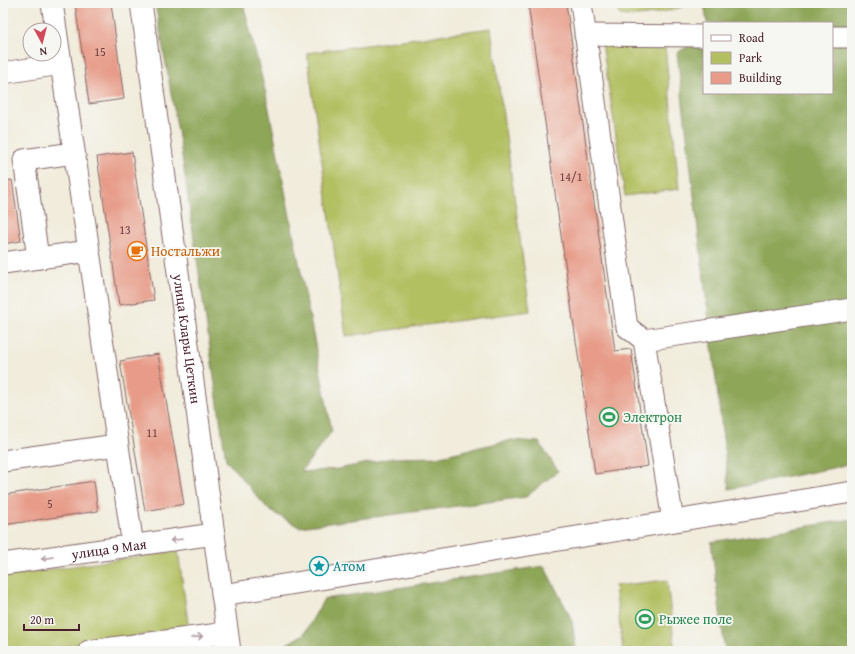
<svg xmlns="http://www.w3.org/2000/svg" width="855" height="654" font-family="'Gentium Book Plus',serif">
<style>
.green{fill:#b3c062;stroke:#7e7046}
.forest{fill:#8ea658;stroke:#6c6242}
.building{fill:#e79b88}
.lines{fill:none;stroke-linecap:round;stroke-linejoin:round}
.minor-casing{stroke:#846769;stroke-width:23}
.minor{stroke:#fff;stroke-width:21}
.oneway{stroke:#ae9aa0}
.labels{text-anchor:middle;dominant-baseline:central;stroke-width:3.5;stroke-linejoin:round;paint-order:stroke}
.number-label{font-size:12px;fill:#713e42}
.food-label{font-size:14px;fill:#c56008;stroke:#f6f6f2;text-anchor:start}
.street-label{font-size:14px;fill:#4a1f2b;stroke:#f6f6f2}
.leisure-label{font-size:14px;fill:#27864d;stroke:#f6f6f2;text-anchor:start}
.culture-label{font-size:14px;fill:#0d838f;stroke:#f6f6f2;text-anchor:start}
</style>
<rect width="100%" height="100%" fill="#f6f6f2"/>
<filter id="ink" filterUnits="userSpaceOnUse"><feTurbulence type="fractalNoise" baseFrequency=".025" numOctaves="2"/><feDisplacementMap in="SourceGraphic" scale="8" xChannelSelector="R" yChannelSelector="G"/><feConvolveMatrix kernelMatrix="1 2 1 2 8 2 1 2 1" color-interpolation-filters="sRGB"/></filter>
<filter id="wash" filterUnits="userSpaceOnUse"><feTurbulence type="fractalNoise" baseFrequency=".012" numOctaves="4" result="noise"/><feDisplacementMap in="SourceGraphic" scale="16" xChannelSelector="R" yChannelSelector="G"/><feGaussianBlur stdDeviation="0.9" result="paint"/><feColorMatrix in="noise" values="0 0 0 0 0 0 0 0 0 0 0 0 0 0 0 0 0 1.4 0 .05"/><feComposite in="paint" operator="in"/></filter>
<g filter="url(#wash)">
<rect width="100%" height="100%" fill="#f1ecdb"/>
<g class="green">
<path d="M614 3H685L682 7C665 12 637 19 620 15L615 7Z"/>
<path d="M491 28 530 311 346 336 307 53Z"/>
<path d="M602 43 665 46 679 189 625 196Z"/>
<path d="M178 551 189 629 27 651H3V576Z"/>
<path d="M667 580 675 651H623L615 586Z"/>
</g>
<g class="forest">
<path d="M155 3H243L266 94 332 431 301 472 338 469 392 458 436 457 511 440 539 442 558 471 526 497 299 527 269 510 226 460 181 149Z"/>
<path d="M704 3H852V464L729 489 677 53 704 36V93H832V23H707Z"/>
<path d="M852 519V651H725L711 542Z"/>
<path d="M544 566 572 620 576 651H275L304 634 324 599Z"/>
</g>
<g id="blocks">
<g class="building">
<path d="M75 3H111L124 99 89 104Z"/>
<path d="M528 3H566L615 351 631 349 648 466 595 474Z"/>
<path d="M132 152 154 300 119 305 97 157Z"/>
<path d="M12 180 21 241 3 244V181Z"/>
<path d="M158 354 184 504 145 511 120 361Z"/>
<path d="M94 481 98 511 3 525V495Z"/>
</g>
</g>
</g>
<g filter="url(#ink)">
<use href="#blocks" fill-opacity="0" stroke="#846769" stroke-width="1"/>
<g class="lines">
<g class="minor-casing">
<g id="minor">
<path d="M52 3 133 546"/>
<path id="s1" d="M141 3 230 651"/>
<path d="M581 3 627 327 644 340 673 521"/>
<path d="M585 35 704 36"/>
<path d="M832 37H852"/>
<path d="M3 73 61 64"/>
<path d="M38 258 24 160 74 153"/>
<path d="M3 263 89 251"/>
<path d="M644 340 852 309"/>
<path d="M3 461 117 445"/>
<path id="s2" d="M3 564 214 534"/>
<path d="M222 595 852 492"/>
<path d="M89 651 227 633"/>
</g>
</g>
<use href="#minor" class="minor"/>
</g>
<defs><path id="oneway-shaft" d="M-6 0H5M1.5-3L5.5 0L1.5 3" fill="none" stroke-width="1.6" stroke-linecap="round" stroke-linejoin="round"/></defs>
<g class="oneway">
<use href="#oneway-shaft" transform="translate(176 540) rotate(171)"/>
<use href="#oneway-shaft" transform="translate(47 558) rotate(172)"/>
<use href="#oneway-shaft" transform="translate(197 637) rotate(-8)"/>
</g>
</g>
<defs>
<g id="cafe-ring" transform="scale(1)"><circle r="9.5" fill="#f6f6f2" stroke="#e8710a" stroke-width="1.5"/><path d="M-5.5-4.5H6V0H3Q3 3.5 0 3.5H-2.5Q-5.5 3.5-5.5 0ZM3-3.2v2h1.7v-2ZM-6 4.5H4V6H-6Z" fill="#e8710a"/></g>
<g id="stadium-ring" transform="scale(1)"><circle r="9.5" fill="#f6f6f2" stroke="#2e9e5b" stroke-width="1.5"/><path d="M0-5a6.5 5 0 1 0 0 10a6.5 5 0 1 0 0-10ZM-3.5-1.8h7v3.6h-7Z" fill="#2e9e5b"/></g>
<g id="sight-ring" transform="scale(1)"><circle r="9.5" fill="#f6f6f2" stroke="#0f9aa8" stroke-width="1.5"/><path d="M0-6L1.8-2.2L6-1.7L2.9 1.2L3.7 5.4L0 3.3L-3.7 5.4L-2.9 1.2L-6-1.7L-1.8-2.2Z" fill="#0f9aa8"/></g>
</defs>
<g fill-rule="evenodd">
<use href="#cafe-ring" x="137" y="251"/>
<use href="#stadium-ring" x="609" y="417"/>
<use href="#sight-ring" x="319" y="566"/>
<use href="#stadium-ring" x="645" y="619"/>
</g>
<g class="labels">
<g class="number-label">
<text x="100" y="51">15</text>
<text x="571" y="176">14/1</text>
<text x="125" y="229">13</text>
<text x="152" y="432">11</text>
<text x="50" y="503">5</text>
</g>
<g class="food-label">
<text x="151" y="251">Ностальжи</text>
</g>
<g class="street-label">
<text stroke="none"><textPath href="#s1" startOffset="339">улица Клары Цеткин</textPath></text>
<text stroke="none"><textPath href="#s2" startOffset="107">улица 9 Мая</textPath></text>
</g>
<g class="leisure-label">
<text x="623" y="417">Электрон</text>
<text x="659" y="619">Рыжее поле</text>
</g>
<g class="culture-label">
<text x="333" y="566">Атом</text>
</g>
</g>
<rect width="855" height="654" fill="none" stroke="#f6f6f2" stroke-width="16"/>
<rect x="703" y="22" width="130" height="72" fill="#f6f6f2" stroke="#b1a0a2"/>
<rect x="711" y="35" width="20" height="6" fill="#ffffff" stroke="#b1a0a2"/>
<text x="739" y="42" font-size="12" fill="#4a1f2b">Road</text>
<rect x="711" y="52" width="20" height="12" fill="#b3c062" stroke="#b1a0a2"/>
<text x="739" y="62" font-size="12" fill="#4a1f2b">Park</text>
<rect x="711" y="72" width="20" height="12" fill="#e79b88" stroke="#b1a0a2"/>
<text x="739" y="82" font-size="12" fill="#4a1f2b">Building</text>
<g transform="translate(42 42) rotate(173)"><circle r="19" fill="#f6f6f2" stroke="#b1a0a2"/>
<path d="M0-3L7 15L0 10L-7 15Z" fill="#d1495b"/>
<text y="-6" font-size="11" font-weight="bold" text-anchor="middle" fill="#4a1f2b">N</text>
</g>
<path d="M24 624v6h55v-6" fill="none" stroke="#4a1f2b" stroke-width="2"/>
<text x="30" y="624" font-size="12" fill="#4a1f2b" stroke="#f6f6f2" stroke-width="3" paint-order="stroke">20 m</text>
</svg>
